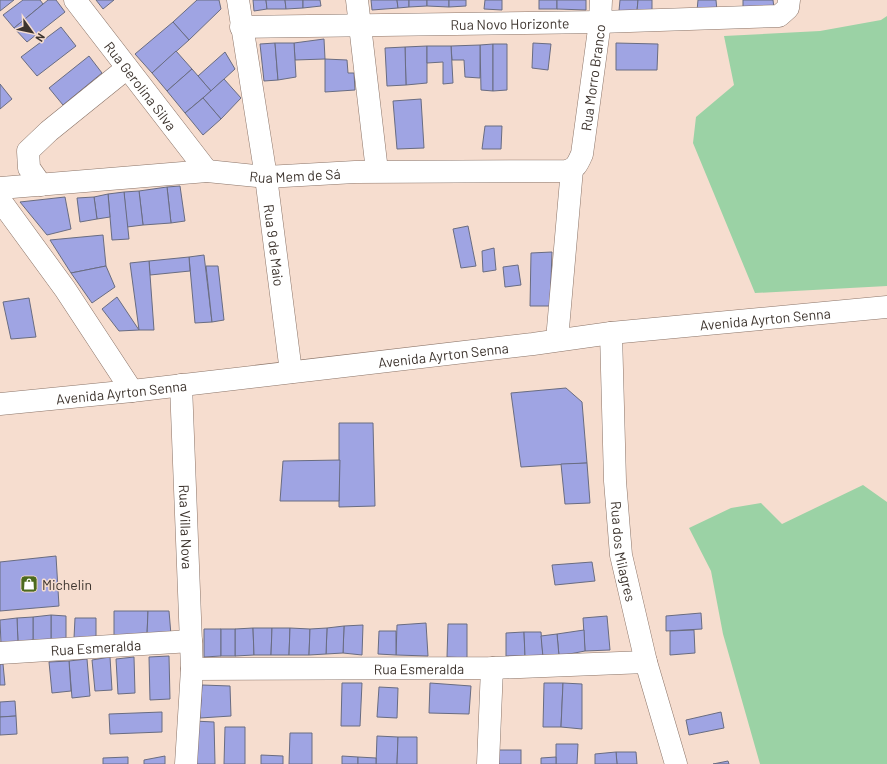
<svg xmlns="http://www.w3.org/2000/svg" width="887" height="764" font-family="Barlow,sans-serif">
<style>
.green{fill:#9bd2a5}
.building{fill:#9fa4e3;stroke:#696c81}
.lines{fill:none;stroke-linecap:round;stroke-linejoin:round}
.minor-casing{stroke:#8b7468;stroke-width:23}
.trunk-casing{stroke:#8b7468;stroke-width:23}
.minor{stroke:#fff;stroke-width:22}
.trunk{stroke:#fff;stroke-width:22}
.labels{text-anchor:middle;dominant-baseline:central;stroke-width:3;stroke-linejoin:round;paint-order:stroke}
.street-label{font-size:14px;fill:#3d342e;stroke:#f6ddcf}
.poi-label{font-size:14px;fill:#3d342e;stroke:#f6ddcf;text-anchor:start}
</style>
<rect width="100%" height="100%" fill="#f6ddcf"/>
<g class="green">
<path d="M887 16V286L755 293 693 143 696 117 734 85 724 36 820 31 881 20Z"/>
<path d="M863 485 887 502V764H760L723 634 711 571 689 528 731 508 761 503 782 524Z"/>
</g>
<g class="building">
<path d="M0 0H14L0 11Z"/>
<path d="M23 0H40L43 4 14 28 3 15Z"/>
<path d="M48 0H56L65 12 27 42 14 28Z"/>
<path d="M96 0H114L103 9Z"/>
<path d="M197 0H219L221 9 189 40 173 22Z"/>
<path d="M253 0H266L267 9 254 11Z"/>
<path d="M266 0H285L286 9H267Z"/>
<path d="M285 0H303V8L286 9Z"/>
<path d="M303 0H320L321 6 303 8Z"/>
<path d="M371 0H397L398 8 372 10Z"/>
<path d="M397 0H409V7L398 8Z"/>
<path d="M409 0H427V6L409 7Z"/>
<path d="M427 0H449V7L427 6Z"/>
<path d="M449 0H466V6L449 7Z"/>
<path d="M485 0H502V10L484 9Z"/>
<rect x="539" y="0" width="18" height="9"/>
<path d="M557 0H586V10L557 9Z"/>
<path d="M620 0H638L637 11H619Z"/>
<path d="M638 0H652V10L637 11Z"/>
<path d="M698 0H716L717 11H697Z"/>
<path d="M743 0H773L774 8H743Z"/>
<path d="M173 22 189 40 152 73 135 54Z"/>
<path d="M61 27 76 46 37 76 21 57Z"/>
<path d="M324 39 325 59 295 60 294 43Z"/>
<path d="M275 43 278 80 264 81 260 44Z"/>
<path d="M275 43H294L296 77 278 80Z"/>
<path d="M533 43 551 44 548 70 532 68Z"/>
<path d="M616 43 658 44 657 70H616Z"/>
<path d="M493 44V91L481 90 480 45Z"/>
<path d="M493 44H507V90L493 91Z"/>
<path d="M480 45V78L465 77 464 60H452L451 46Z"/>
<path d="M427 46V83L406 85 405 47Z"/>
<path d="M427 46H451L453 83 443 84V62L427 63Z"/>
<path d="M405 47 406 85 387 86 385 48Z"/>
<path d="M176 51 192 69 167 91 152 73Z"/>
<path d="M225 52 235 69 211 91 198 76Z"/>
<path d="M89 56 102 73 63 105 49 88Z"/>
<path d="M325 59 347 60 348 73H354L355 90 325 92Z"/>
<path d="M192 69 211 91 185 113 167 91Z"/>
<path d="M224 79 241 98 221 119 203 98Z"/>
<path d="M0 84 12 99 0 109Z"/>
<path d="M203 98 221 119 203 135 185 113Z"/>
<path d="M421 99 424 148 397 149 393 101Z"/>
<path d="M485 126H502L501 149H482Z"/>
<path d="M180 186 185 221 171 223 167 187Z"/>
<path d="M167 187 171 223 143 225 139 191Z"/>
<path d="M139 191 143 225 127 227 124 192Z"/>
<path d="M124 192 129 239 112 240 108 194Z"/>
<path d="M108 194 110 217 97 219 94 197Z"/>
<path d="M65 197 71 229 47 235 20 202Z"/>
<path d="M94 197 97 219 80 222 77 198Z"/>
<path d="M468 226 476 266 461 268 453 229Z"/>
<path d="M103 235 106 266 71 273 50 240Z"/>
<path d="M494 248 496 270 483 272 482 251Z"/>
<path d="M552 252 550 306H530L531 253Z"/>
<path d="M204 255 212 322 195 323 189 257Z"/>
<path d="M189 257 190 271 150 275 149 261Z"/>
<path d="M149 261 154 330H139L130 263Z"/>
<path d="M518 265 521 285 505 287 503 267Z"/>
<path d="M106 266 115 287 92 303 71 273Z"/>
<path d="M206 266H218L224 320 212 322Z"/>
<path d="M117 297 139 330 119 331 102 309Z"/>
<path d="M29 298 36 337 11 339 3 302Z"/>
<path d="M566 388 582 402 587 463 521 467 511 393Z"/>
<path d="M339 423H373L375 506 339 507Z"/>
<path d="M340 460 339 501H280L283 461Z"/>
<path d="M587 463 590 503 565 504 561 464Z"/>
<path d="M56 556 59 606 0 611V562Z"/>
<path d="M592 562 595 581 555 585 552 565Z"/>
<path d="M114 611H148L147 635H114Z"/>
<path d="M148 611H169L171 635H147Z"/>
<path d="M701 613 702 629 666 631V616Z"/>
<path d="M51 615 66 616V639L51 640Z"/>
<path d="M51 615V640H33V617Z"/>
<path d="M607 616 610 650 585 651 583 618Z"/>
<path d="M33 617V640L18 643 17 618Z"/>
<path d="M17 618 18 643 1 644 0 620Z"/>
<path d="M75 618H96V638H74Z"/>
<path d="M426 623 428 656 396 655 397 625Z"/>
<path d="M448 624H467V658L447 657Z"/>
<path d="M363 625 362 655 343 653 344 626Z"/>
<path d="M344 626 343 653 326 654 327 628Z"/>
<path d="M253 628 254 655 235 656V629Z"/>
<path d="M253 628H272L271 655H254Z"/>
<path d="M272 628H290L289 655H271Z"/>
<path d="M290 628 310 629 309 655H289Z"/>
<path d="M327 628 326 654 309 655 310 629Z"/>
<path d="M204 629H221V656L204 657Z"/>
<rect x="221" y="629" width="14" height="27"/>
<path d="M584 630 585 651 559 656 557 634Z"/>
<path d="M694 630 695 653 670 655V631Z"/>
<path d="M379 631H396V655L378 654Z"/>
<path d="M524 632 525 656H506V633Z"/>
<path d="M524 632H541L543 657 525 656Z"/>
<path d="M557 634 559 656 543 657 541 636Z"/>
<path d="M169 656 170 699 150 700 149 657Z"/>
<path d="M110 657 112 690 95 691 92 660Z"/>
<path d="M134 657 135 693 118 694 116 659Z"/>
<path d="M87 659 90 696 72 698 69 661Z"/>
<path d="M69 661 71 691 52 693 49 662Z"/>
<path d="M0 664H3L5 685H0Z"/>
<path d="M342 683H362L360 726H341Z"/>
<path d="M430 683 471 686 469 714 429 713Z"/>
<path d="M544 683H563L561 727H543Z"/>
<path d="M563 683 582 684V729L561 727Z"/>
<path d="M202 685 230 686 231 716 200 718Z"/>
<path d="M379 687 398 688 397 718 377 717Z"/>
<path d="M15 701 16 716 0 717V702Z"/>
<path d="M162 712V732L110 734 109 714Z"/>
<path d="M721 712 724 728 689 735 686 720Z"/>
<path d="M16 716 17 734 0 735V717Z"/>
<path d="M194 721 214 722 215 764H195Z"/>
<path d="M225 727H245V764H224Z"/>
<path d="M290 733H312V764H289Z"/>
<path d="M377 736 398 737 397 764H376Z"/>
<path d="M398 737H417V764H397Z"/>
<path d="M556 744H578L577 764H556Z"/>
<rect x="498" y="750" width="23" height="14"/>
<path d="M616 752H636L637 764H617Z"/>
<path d="M616 752 617 764H595V754Z"/>
<path d="M261 755 283 756V764H261Z"/>
<path d="M165 756V764H144V760Z"/>
<path d="M342 756 358 757V764H342Z"/>
<path d="M128 757V764H103V758Z"/>
<path d="M358 757 376 758V764H358Z"/>
<path d="M556 757V764H541V758Z"/>
<path d="M728 761 729 764H713Z"/>
</g>
<g class="lines">
<g class="minor-casing">
<g id="minor">
<path id="s1" d="M75 0 207 171"/>
<path id="s2" d="M238 0 266 177 291 372"/>
<path d="M357 0 377 171"/>
<path id="s3" d="M241 27 600 22 779 16 788 8 789 0"/>
<path d="M41 185 29 168 28 151 49 131 127 68"/>
<path id="s4" d="M0 188 207 171 266 177 355 172 566 171C576 169 578 163 582 154L600 22 601 0"/>
<path d="M0 200 65 289 132 391"/>
<path id="s5" d="M611 333 615 481 621 555 646 662 676 764"/>
<path d="M557 340 572 169"/>
<path id="s6" d="M181 385 192 669 186 764"/>
<path id="s7" d="M0 653 191 641"/>
<path id="s8" d="M192 669 492 668 646 662"/>
<path d="M488 764 492 668"/>
</g>
</g>
<g class="trunk-casing">
<g id="trunk">
<path id="s9" d="M0 404 132 391 533 344 611 333 887 307"/>
</g>
</g>
<use href="#minor" class="minor"/>
<use href="#trunk" class="trunk"/>
</g>
<defs>
<g id="shop-square" transform="scale(0.9)"><rect x="-9" y="-9" width="18" height="18" rx="4" fill="#4c6a1e" stroke="#f6ddcf"/><path d="M-5-2.5h2.3a2.7 3.5 0 0 1 5.4 0H5L5.5 6h-11ZM-1.5-2.5h3a1.5 2.3 0 0 0-3 0Z" fill="#fff"/></g>
</defs>
<g fill-rule="evenodd">
<use href="#shop-square" x="29" y="584"/>
</g>
<g class="labels">
<g class="street-label">
<text stroke="none"><textPath href="#s3" startOffset="269">Rua Novo Horizonte</textPath></text>
<text stroke="none"><textPath href="#s4" startOffset="669">Rua Morro Branco</textPath></text>
<text stroke="none"><textPath href="#s1" startOffset="108">Rua Gerolina Silva</textPath></text>
<text stroke="none"><textPath href="#s4" startOffset="296">Rua Mem de Sá</textPath></text>
<text stroke="none"><textPath href="#s2" startOffset="248">Rua 9 de Maio</textPath></text>
<text stroke="none"><textPath href="#s9" startOffset="770">Avenida Ayrton Senna</textPath></text>
<text stroke="none"><textPath href="#s9" startOffset="446">Avenida Ayrton Senna</textPath></text>
<text stroke="none"><textPath href="#s9" startOffset="122">Avenida Ayrton Senna</textPath></text>
<text stroke="none"><textPath href="#s6" startOffset="142">Rua Villa Nova</textPath></text>
<text stroke="none"><textPath href="#s5" startOffset="219">Rua dos Milagres</textPath></text>
<text stroke="none"><textPath href="#s7" startOffset="96">Rua Esmeralda</textPath></text>
<text stroke="none"><textPath href="#s8" startOffset="227">Rua Esmeralda</textPath></text>
</g>
<g class="poi-label">
<text x="42" y="584">Michelin</text>
</g>
</g>
<g transform="translate(32 32) rotate(123)" stroke="#f6ddcf" stroke-width="3" paint-order="stroke">
<path d="M0-3L7 15L0 10L-7 15Z" fill="#3d342e"/>
<text y="-6" font-size="11" font-weight="bold" text-anchor="middle" fill="#3d342e">N</text>
</g>
</svg>
